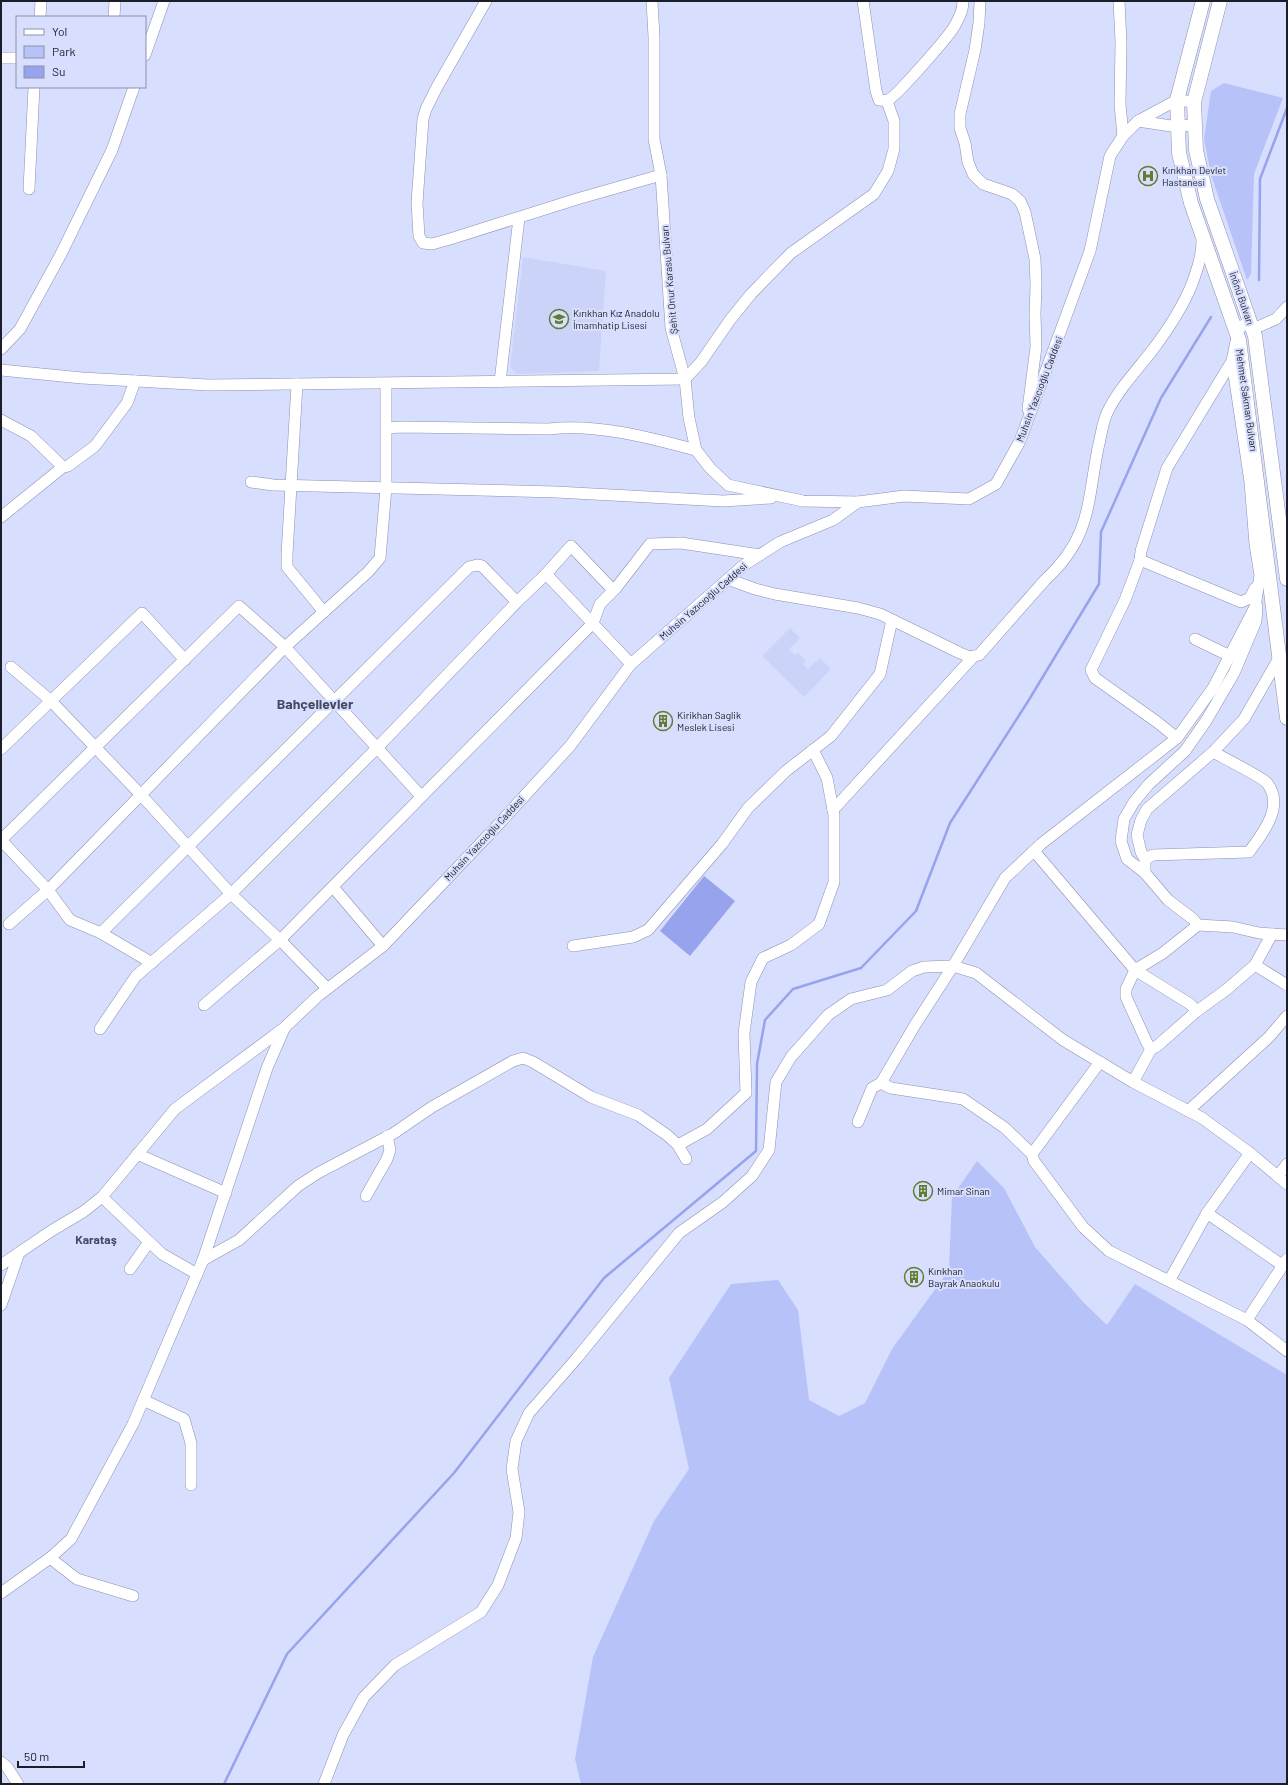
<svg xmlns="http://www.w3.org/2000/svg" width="1288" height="1785" font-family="Barlow,sans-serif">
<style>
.built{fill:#ccd3f9}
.green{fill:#b7c2f9}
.water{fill:#97a3ec}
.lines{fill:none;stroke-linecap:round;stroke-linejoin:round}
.stream{stroke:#97a3ec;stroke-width:2.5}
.minor-casing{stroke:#8c91ae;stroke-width:12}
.major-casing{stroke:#8c91ae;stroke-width:15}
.minor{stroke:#fff;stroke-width:11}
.major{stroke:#fff;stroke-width:14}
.labels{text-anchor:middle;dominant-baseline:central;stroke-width:4;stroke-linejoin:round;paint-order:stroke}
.poi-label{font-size:10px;fill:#1b1e28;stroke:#d8defd;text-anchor:start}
.street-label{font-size:10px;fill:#1b1e28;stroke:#d8defd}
.quarter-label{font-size:12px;font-weight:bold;fill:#454a63;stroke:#d8defd}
.district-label{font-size:14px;font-weight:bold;fill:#454a63;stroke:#d8defd}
</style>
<rect width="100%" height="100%" fill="#d8defd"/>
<g class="built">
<path d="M523 257 606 271 599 371 517 374 510 367Z"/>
<path d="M790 628 800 638 789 649 795 655 798 653 806 660 803 664 808 669 820 658 831 669 804 697 762 656Z"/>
</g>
<g class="green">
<path d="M1224 83 1283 98 1254 174 1251 274 1247 280 1211 175 1204 139 1211 91Z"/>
<path d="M977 1161 1004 1188 1035 1247 1084 1303 1107 1325 1135 1284 1287 1375V1784H581L575 1759 593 1657 654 1521 689 1469 669 1378 731 1284 778 1280 798 1310 809 1400 839 1416 865 1403 892 1349 949 1270 952 1197Z"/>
</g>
<path class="water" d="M704 876 735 901 690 956 660 931Z"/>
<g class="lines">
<g class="stream">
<path d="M1259 280 1260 179 1287 108"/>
<path d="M224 1784 287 1654 454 1473 604 1278 756 1151 757 1064 765 1020 793 989 861 968 916 911 950 823 1027 703 1099 584 1101 532 1161 398 1211 317"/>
</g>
<g class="minor-casing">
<g id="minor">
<path d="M486 1 437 87 426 109 423 119 417 203 419 236 423 243 432 244 450 239 577 199 661 175"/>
<path d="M652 1 654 37V139L661 175 671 328 685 379 689 418 696 450 710 468 728 485 803 501 858 502 904 496 969 499 996 484 1020 441 1090 251 1110 156 1123 136 1138 121 1177 100 1194 102"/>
<path d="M863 1 876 91 879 100C882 100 886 101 888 100 896 97 948 37 954 27 959 18 963 11 963 1"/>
<path d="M980 1 979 23 975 50 960 114V128L965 143 968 162 973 174 983 184 1012 194 1020 201 1025 212 1035 259 1036 285 1035 314 1036 347 1028 409"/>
<path d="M1119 1 1121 42 1120 104 1123 136"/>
<path d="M40 17 41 1"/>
<path d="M114 17 115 1"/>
<path d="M145 55 164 1"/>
<path d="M1 58H17"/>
<path d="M1138 121 1178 127 1195 124"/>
<path d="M29 189 34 87"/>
<path d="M1253 329 1276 319 1287 307"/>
<path d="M1 349 20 329 61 254 112 150 134 87"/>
<path d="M1 370 82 378 208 385 685 379 701 362 730 320 751 294 791 253 874 194 888 171 894 149V121L887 101"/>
<path d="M500 382 519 218"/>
<path d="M297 384 287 554V567L324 612"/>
<path d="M1 420 31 436 63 467"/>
<path d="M387 428 401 427 549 429C596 423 651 438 696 450"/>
<path d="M251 482 273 485 556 492 723 501 771 498"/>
<path d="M1 517 63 467 68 466 95 446 127 403 135 381"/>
<path d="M1140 560 1241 602 1250 598 1255 588"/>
<path d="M546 574 571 546 612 589 616 588 650 544 681 543 760 555"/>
<path d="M728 579 755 589 775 594 858 608 880 614 960 653 970 657 979 655 1045 580C1091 538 1087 504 1098 448 1101 437 1102 424 1107 413 1118 390 1136 371 1151 352 1167 331 1182 309 1192 284 1197 270 1202 256 1202 241"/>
<path d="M1257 606 1256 621 1234 673 1206 721 1185 751 1149 784 1134 802 1124 819 1121 841 1127 859 1145 873 1168 900 1193 919 1198 925 1233 927 1259 933 1272 934"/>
<path d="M1195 639 1230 656"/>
<path d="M11 667 50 700 142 796 231 894 280 940 327 988"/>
<path d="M1177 738 1157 722 1095 678 1091 670 1125 600 1140 560 1141 551 1167 468 1232 361"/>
<path d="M1 749 142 613 185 660"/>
<path d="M833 810 974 656"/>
<path d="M1034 851 1135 970 1190 1004 1197 1011"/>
<path d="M1145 859 1153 855 1249 852C1263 833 1285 806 1267 783 1262 777 1222 757 1213 752"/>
<path d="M1145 873V859L1141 852 1137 835 1141 820 1147 809 1213 752 1244 719 1279 658"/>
<path d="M333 887 383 946"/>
<path d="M9 924 48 890 285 647 368 572 380 558 386 488V384"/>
<path d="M1198 925 1163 953 1135 970 1126 989V997L1147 1043 1151 1049 1157 1046 1197 1011 1226 990 1255 965 1272 934 1287 935"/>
<path d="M101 933 469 567 477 565 482 566 517 602"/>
<path d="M573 946 633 937 648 930 722 844 748 808 786 771 831 736 880 674 892 620"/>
<path d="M152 963 101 933 70 920 48 890 1 840 239 606 285 647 421 796"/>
<path d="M1255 965 1287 985"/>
<path d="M204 1005 280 940 593 623 600 604 616 588"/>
<path d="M100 1029 136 976 231 894 376 749 517 602 546 574 631 664"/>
<path d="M1133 1082 1151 1049"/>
<path d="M1188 1111 1269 1037 1287 1016"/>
<path d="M858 1122 872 1088 881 1083"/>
<path d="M678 1145 707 1129 746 1093 744 1033 751 982 763 958 791 945 819 924 834 882V815L827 778 813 750"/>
<path d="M137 1154 226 1193"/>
<path d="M1032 1154 1100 1062"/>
<path d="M1278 1176 1287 1164"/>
<path d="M366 1196 387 1159 390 1150 387 1136"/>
<path d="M102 1197 162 1254 197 1274"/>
<path d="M1207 1213 1282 1265"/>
<path d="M1287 1259 1247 1320 1287 1351"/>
<path d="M203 1260 239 1240 298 1186 318 1173 394 1133 432 1107 513 1061 523 1058 533 1062 591 1097 638 1115 667 1135 678 1145 686 1159"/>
<path d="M1 1265 51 1231 83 1212 102 1197 175 1109 284 1028 318 996 383 946 498 825 570 746 631 664 744 565 780 542 833 520 858 502"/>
<path d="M130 1269 149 1242"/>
<path d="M1169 1281 1207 1213 1250 1153"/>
<path d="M1 1305 19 1253"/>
<path d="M1247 1320 1109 1251 1083 1227 1034 1161 1032 1154 1005 1128 963 1099 891 1088 881 1083 915 1025 953 966 1005 878 1041 844 1177 738 1213 688 1255 607 1260 575 1255 544 1250 482 1232 361 1239 327 1247 324 1253 329"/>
<path d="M143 1400 184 1419 191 1443V1485"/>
<path d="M50 1558 77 1579 133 1596"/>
<path d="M1 1593 50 1558 71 1539 133 1424 203 1260 267 1068 284 1029"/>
<path d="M1 1762 7 1767 18 1784"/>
<path d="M324 1784 343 1735 364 1697 395 1665 481 1612 498 1585 516 1538 519 1512 512 1469 516 1441 529 1413 577 1358 679 1233 723 1202 752 1176 769 1150 776 1082 791 1057 828 1015 851 999 887 990 912 971 924 967 953 966 976 973 1063 1040 1133 1082 1202 1118 1250 1153 1287 1184"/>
</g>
</g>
<g class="major-casing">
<g id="major">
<path d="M1203 1 1177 100 1179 153 1191 203 1239 340 1287 718"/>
<path d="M1220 1 1194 102 1196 150 1207 199 1255 336 1287 579"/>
</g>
</g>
<use href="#minor" class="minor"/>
<use href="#major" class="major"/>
</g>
<defs>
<g id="hospital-ring" transform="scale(1)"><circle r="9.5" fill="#d8defd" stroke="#627c30" stroke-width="1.5"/><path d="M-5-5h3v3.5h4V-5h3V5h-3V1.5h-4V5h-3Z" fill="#627c30"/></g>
<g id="school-ring" transform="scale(1)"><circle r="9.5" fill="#d8defd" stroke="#627c30" stroke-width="1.5"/><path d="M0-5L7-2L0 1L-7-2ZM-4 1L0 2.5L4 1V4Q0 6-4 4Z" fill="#627c30"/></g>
<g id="building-ring" transform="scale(1)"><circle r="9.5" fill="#d8defd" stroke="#627c30" stroke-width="1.5"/><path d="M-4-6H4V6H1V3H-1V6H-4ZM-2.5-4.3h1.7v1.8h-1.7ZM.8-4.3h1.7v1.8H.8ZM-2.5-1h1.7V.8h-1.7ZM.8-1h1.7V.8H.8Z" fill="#627c30"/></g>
</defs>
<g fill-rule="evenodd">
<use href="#hospital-ring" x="1148" y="176"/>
<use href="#school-ring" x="559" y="319"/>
<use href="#building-ring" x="663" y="721"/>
<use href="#building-ring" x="923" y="1191"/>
<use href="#building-ring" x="914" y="1277"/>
</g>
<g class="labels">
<g class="poi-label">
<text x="1162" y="170">Kırıkhan Devlet<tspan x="1162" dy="12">Hastanesi</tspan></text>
<text x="573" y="313">Kırıkhan Kız Anadolu<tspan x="573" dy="12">İmamhatip Lisesi</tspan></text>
<text x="677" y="715">Kirikhan Saglik<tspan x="677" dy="12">Meslek Lisesi</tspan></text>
<text x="937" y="1191">Mimar Sinan</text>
<text x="928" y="1271">Kırıkhan<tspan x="928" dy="12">Bayrak Anaokulu</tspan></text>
</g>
<g class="street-label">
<text transform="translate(669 280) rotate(-95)">Şehit Onur Karasu Bulvarı</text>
<text transform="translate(1242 298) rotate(71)">İnönü Bulvarı</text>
<text transform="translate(1039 389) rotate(-69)">Muhsin Yazıcıoğlu Caddesi</text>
<text transform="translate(1247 400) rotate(82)">Mehmet Sakman Bulvarı</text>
<text transform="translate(703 601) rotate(-41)">Muhsin Yazıcıoğlu Caddesi</text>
<text transform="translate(484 838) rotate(-47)">Muhsin Yazıcıoğlu Caddesi</text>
</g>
<g class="quarter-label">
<text x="96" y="1239">Karataş</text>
</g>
<g class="district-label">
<text x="315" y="703">Bahçelievler</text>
</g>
</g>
<rect width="1288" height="1785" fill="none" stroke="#1b1e28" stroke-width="4"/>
<rect x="16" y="16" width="130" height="72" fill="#d8defd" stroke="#8c91a8"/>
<rect x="24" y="29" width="20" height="6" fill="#ffffff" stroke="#8c91a8"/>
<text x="52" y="36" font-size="12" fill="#1b1e28">Yol</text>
<rect x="24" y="46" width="20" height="12" fill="#b7c2f9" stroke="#8c91a8"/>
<text x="52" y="56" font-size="12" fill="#1b1e28">Park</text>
<rect x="24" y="66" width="20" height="12" fill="#97a3ec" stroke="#8c91a8"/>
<text x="52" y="76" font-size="12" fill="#1b1e28">Su</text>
<path d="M18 1761v6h66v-6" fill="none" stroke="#1b1e28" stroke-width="2"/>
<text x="24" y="1761" font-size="12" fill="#1b1e28" stroke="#d8defd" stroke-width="3" paint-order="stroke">50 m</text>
</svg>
